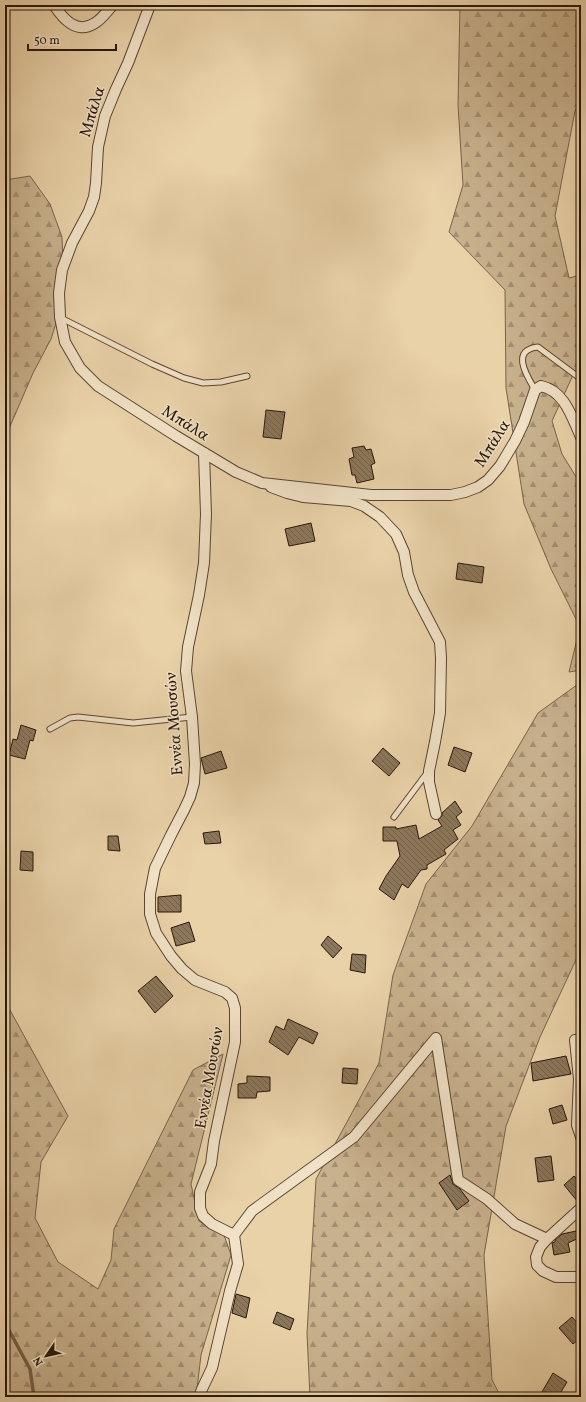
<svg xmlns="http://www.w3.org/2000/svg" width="586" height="1402" font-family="Vollkorn,serif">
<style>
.forest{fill:url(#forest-firs);stroke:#78644c}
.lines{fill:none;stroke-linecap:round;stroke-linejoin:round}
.stream{stroke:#746148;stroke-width:3.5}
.building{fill:url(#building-back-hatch);stroke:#28170a}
.lane-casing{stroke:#584632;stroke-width:7}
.street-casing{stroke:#584632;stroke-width:12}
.path{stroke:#28170a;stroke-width:2;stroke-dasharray:3 2;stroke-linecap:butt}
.lane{stroke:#f1e1c6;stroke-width:5}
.street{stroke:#f1e1c6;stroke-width:10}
.labels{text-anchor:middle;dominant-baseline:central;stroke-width:3;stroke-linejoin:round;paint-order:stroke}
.street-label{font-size:16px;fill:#28170a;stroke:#f1e1c6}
</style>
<defs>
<pattern id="forest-firs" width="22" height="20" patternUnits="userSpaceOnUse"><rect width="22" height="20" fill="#c8b18d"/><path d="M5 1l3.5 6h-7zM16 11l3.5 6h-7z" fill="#a28f71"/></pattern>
<pattern id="building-back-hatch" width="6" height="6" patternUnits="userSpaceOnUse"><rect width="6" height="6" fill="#8c785c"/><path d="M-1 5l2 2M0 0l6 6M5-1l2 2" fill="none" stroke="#72614a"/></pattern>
</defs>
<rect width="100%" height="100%" fill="#e9d1a8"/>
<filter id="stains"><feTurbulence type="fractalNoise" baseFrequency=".005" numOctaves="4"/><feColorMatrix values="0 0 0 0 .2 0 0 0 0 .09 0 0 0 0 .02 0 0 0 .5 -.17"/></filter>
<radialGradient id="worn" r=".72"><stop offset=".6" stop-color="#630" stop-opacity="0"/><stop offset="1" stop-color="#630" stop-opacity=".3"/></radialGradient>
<g class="forest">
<path d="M460 5H581V102L575 111 555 216 569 278 581 275V373L573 375 552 421 562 454 581 485V670L569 672 580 627 551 569 524 504 506 388 505 290 449 232 463 185 458 105Z"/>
<path d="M30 176 50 204 62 237 64 298 51 339 33 373 5 438V180Z"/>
<path d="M581 682V949L540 1037 506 1126 484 1255 492 1380 501 1397H310L307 1333 316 1179 379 1063 393 975 426 884 472 826 538 713Z"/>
<path d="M5 1001 68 1116 41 1162 35 1218 58 1262 98 1289 111 1260 114 1229 193 1070 223 1054 191 1184 199 1221 224 1235 231 1255 201 1355 196 1397H5Z"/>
</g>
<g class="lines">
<path class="stream" d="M5 1323 30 1369 34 1397"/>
</g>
<g class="building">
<path d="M266 410 285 412 281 439 263 437Z"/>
<path d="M364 446 366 450 371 449 375 463 371 465 374 479 357 483 355 475H352L349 459 354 457 352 448Z"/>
<path d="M311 523 315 541 289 546 285 529Z"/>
<path d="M458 563 484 567 482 583 456 579Z"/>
<path d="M21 725 36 730 33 741 30 740 25 759 9 755 13 739 17 740Z"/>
<path d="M454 747 472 753 465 772 448 765Z"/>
<path d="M383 748 400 763 389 776 372 761Z"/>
<path d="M221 751 227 768 205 774 201 758Z"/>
<path d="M455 801 462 812 456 817 461 825 453 830 458 839 444 850 446 854 427 865V869L421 870 408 888 402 884 394 900 379 889 386 876 400 856 397 841H383V827H396V829L416 825 419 839 442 826 438 820 442 816V813Z"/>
<path d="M219 831 221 843 205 844 203 833Z"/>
<path d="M108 836H118L120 851 108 850Z"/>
<path d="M21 851 33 852V871L20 870Z"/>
<path d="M181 895V912H158V897Z"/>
<path d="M189 922 195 941 176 946 171 928Z"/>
<path d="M328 936 342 948 333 958 321 945Z"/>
<path d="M352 954 366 955 365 973 350 970Z"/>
<path d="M156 976 173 996 155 1013 138 991Z"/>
<path d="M288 1019 318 1033 313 1044 299 1037 288 1055 269 1042 276 1026 284 1030Z"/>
<path d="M566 1056 571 1074 533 1081 531 1063Z"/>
<path d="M343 1068 358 1069 357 1084 342 1083Z"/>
<path d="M247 1076 270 1077V1091L257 1092 256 1098H238V1084L247 1083Z"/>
<path d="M562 1105 567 1120 553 1124 549 1109Z"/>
<path d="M551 1156 554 1180 538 1182 535 1158Z"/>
<path d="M450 1175 453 1184 460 1189 469 1201 457 1210 439 1183Z"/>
<path d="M574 1176 581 1184V1202H578L564 1185Z"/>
<path d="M581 1230V1237L568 1243 570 1252 554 1255 552 1243 555 1242V1240L562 1234Z"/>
<path d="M236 1294 250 1298 246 1318 232 1313Z"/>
<path d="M277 1312 294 1319 290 1330 273 1323Z"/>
<path d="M572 1317 581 1327V1337L573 1344 559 1328Z"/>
<path d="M553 1373 567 1382 558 1397H539Z"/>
</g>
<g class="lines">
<g class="lane-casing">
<g id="lane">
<path d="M61 318 152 364 184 378 203 383 221 382 247 376"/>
<path d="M535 390C527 376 510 350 538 347L581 379"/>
<path d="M50 729 70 718 78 717 133 723 192 717"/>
<path d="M394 817 427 773"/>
</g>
</g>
<g class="street-casing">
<g id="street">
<path d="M54 5C63 19 77 35 95 23 102 19 107 11 113 5"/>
<path d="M150 5 128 63 116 89 105 116 98 147 96 183 94 197 89 211 72 243 62 270 59 293 60 317 65 342 80 368 98 386 176 436 236 472 262 483 371 495H451L465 492 478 487 488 480 500 466 515 441 524 422 535 390 541 386C565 391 572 418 581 437"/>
<path d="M204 453 206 514 204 563 199 595 188 647 186 671 192 717 195 764 194 783 190 797 184 810 171 835 155 868 150 894V914L156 933 171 956 182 969 195 980 225 992 232 998 235 1008V1042L214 1141 211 1164 200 1192V1208L203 1216 212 1224 234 1235 252 1211 354 1137 436 1038 458 1180 487 1199 515 1224 547 1239"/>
<path d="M271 487 287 493 303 497 351 501 364 506 380 517 396 534 404 552 408 575 414 592 440 642 441 658 440 713 435 742 429 771V782L436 814"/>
<path d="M575 1040 579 1079 577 1125 581 1137"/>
<path d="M581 1208 547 1239 540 1247 536 1257 537 1265 543 1271 556 1277H581"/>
<path d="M199 1397 202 1389 212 1368 230 1291 238 1264 234 1235"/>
</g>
</g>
<path class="path" d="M577 1314 581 1312"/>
<use href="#lane" class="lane"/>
<use href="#street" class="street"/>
</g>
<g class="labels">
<g class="street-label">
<text transform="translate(93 112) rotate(-73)">Μπάλα</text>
<text transform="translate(185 424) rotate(32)">Μπάλα</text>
<text transform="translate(493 444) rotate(-58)">Μπάλα</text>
<text transform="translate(175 724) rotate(-94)">Εννέα Μουσών</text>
<text transform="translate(210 1078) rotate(-80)">Εννέα Μουσών</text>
</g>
</g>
<rect width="586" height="1402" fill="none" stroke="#e9d1a8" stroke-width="20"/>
<rect x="6" y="6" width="574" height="1390" fill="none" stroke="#28170a" stroke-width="2"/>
<rect x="10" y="10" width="566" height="1382" fill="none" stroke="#28170a"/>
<g transform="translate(46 1356) rotate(236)" stroke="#f1e1c6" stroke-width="3" paint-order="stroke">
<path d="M0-3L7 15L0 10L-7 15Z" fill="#28170a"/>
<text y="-6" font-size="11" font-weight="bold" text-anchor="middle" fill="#28170a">N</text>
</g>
<path d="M28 44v6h88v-6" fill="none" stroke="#28170a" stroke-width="2"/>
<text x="34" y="44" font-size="12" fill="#28170a" stroke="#f1e1c6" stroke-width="3" paint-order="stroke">50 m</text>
<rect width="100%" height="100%" filter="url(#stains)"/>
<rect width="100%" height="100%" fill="url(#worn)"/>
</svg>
